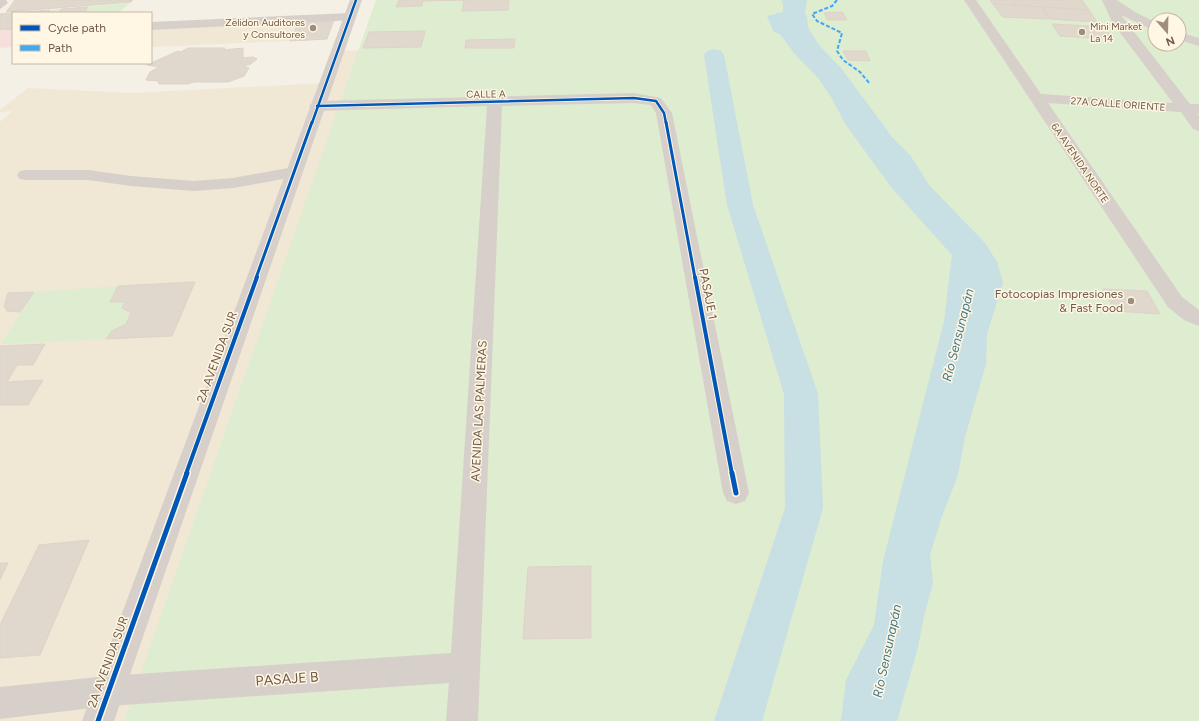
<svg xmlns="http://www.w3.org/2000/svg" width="1199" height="721" font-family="Figtree,sans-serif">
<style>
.residential{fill:#f1e7d5}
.medical{fill:#f7e0db}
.green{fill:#deecd0;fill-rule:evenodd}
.water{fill:#c8dfe4}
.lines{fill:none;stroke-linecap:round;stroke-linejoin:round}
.canal{fill:#c8dfe4;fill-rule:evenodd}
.building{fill:#e1d8cd;stroke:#ddd3c8}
.service{fill:#d7cfc9;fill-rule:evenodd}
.minor{fill:#d7cfc9;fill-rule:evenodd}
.tertiary{fill:#d7cfc9;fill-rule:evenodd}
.quiet{stroke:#3fa9f5;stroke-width:2;stroke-dasharray:4 2;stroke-linecap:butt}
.cycleway-far3-casing{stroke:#fff7e4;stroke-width:4}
.cycleway-far2-casing{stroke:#fff7e4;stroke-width:5}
.cycleway-far1-casing{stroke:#fff7e4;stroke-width:6}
.cycleway-casing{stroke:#fff7e4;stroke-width:8}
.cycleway-far3{stroke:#0057b8;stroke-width:2.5}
.cycleway-far2{stroke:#0057b8;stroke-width:3}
.cycleway-far1{stroke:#0057b8;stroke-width:4}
.cycleway{stroke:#0057b8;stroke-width:5}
.poi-dot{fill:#9f8e7e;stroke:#fff7e4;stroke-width:1.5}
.labels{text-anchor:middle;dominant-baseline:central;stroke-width:3;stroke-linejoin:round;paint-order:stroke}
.far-poi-label{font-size:10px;fill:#705a47;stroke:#fff7e4;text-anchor:end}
.far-street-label{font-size:10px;fill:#705a47;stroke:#fff7e4}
.street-label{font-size:12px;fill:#705a47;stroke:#fff7e4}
.poi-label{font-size:12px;fill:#705a47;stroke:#fff7e4;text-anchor:end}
.water-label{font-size:13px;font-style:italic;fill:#45788a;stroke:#fff7e4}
.near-street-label{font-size:14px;fill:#705a47;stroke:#fff7e4}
</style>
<rect width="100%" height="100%" fill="#f5f0e5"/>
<g class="residential">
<path d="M301 18 290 41 151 47V26Z"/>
<path d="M636 44 651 721H0V122L12 111 0 112V110L28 88 133 93 325 83 337 51Z"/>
</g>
<path class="medical" d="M13 29V47L0 48V31Z"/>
<g class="green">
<path d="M376 0H1199V721H124ZM1155 20H1179V44H1155Z"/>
<path d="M130 3 118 13H47L50 10Z"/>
<path d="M118 286 110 302H125L122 308 131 313 126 324 112 331 106 339 1 344 34 292Z"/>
</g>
<path class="water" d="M781 0H807L805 13 807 16 808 27 818 44 841 68 892 137 910 155 929 185 985 243 997 262 1003 283 987 334 986 364 965 437 958 475 941 519 930 555 933 583 924 616 918 647 897 721H841L846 680 874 625 883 561 944 321 952 255 891 187 846 125 831 97 819 79 794 53 780 34 774 32 767 16 783 12V4Z"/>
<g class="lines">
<path class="canal" d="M714 49 721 51 724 55 753 205 818 394 823 508 762 721H714L785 508 784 394 727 205 704 55 707 51Z"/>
</g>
<g class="building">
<path d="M15 0H133L131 2 6 12Z"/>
<path d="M399 0H509L508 10 462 11 464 0 423 1 422 6 396 7Z"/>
<path d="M990 0H1013L1016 5 993 4Z"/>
<path d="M1013 0H1038L1042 7 1017 5Z"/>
<path d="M1038 0H1082L1089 10 1042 7Z"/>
<path d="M993 4 1042 7 1049 19 1003 17Z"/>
<path d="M88 7 84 13H59L61 9Z"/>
<path d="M1043 7 1089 10 1097 22 1050 19Z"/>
<path d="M50 10 47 13H13V29L0 30V14Z"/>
<path d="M842 12 847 20H828L824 13Z"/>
<path d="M335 17 327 39 290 41 301 18Z"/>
<path d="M1052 24 1105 27 1113 39 1060 36Z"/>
<path d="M425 31 421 47 363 48 369 32Z"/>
<path d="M515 39 514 48H465L466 40Z"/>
<path d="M188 48H225L224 50 243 48V58L253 57 257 59 251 64 243 66 249 68 244 76 228 82H194L188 84H159L158 81 146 80 150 72 159 67 147 65 178 51 181 52Z"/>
<path d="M843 51H866L870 61 848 60Z"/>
<path d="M195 282 172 336 106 339 112 331 126 324 131 313 122 308 125 302H110L118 286Z"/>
<path d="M1103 289 1147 291 1160 314 1115 311Z"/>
<path d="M34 292 20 312 7 311 4 306 8 293Z"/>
<path d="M45 344 33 365H17L7 382 43 380 28 405H0V346Z"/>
<path d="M89 540 40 655 0 658V625L39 545Z"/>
<path d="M0 563H8L0 580Z"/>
<path d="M591 566V638L523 639 528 567Z"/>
</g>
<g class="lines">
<path class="service" d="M0 0H6L8 3 0 9Z"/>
<g class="minor">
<path d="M964 0H976L1041 94 1173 103 1112 22 1102 0H1117L1135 12 1155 22V31L1121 15 1190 104H1199V114L1197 113 1199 116V131L1193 129 1181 112 1048 103 1182 297 1199 310V326L1184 320 1168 307Z"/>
<path d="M350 13 355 14 356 17 355 20 151 30V22Z"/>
<path d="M1179 32 1199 38V46L1179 40Z"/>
<path d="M634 93 661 98 672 113 749 493 745 501 736 504 727 501 723 493 656 113 651 105 634 103 502 106 478 721H446L449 683 108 706 0 719V687L108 676 451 653 487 106 317 111 312 109 309 106 312 103 317 101Z"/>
<path d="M294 167 300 168 302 172 300 176 233 188 194 191 131 186 88 180H26L20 179 17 175 20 171 26 170H88L131 176 194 181 233 178Z"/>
</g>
<path class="tertiary" d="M350 0H362L114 721H82Z"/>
<path class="quiet" d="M837 0 832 6 812 14 817 21 842 33 837 51 843 60 860 72 870 84"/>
<g class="cycleway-far3-casing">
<g id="cycleway-far3">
<path d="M317 106 634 98 656 101 664 113 666 123"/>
<path d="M312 123 356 0"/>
</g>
</g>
<g class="cycleway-far2-casing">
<g id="cycleway-far2">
<path d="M666 122 695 278"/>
<path d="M256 278 312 122"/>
</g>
</g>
<g class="cycleway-far1-casing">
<g id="cycleway-far1">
<path d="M695 277 732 474"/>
<path d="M186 474 257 277"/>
</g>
</g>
<g class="cycleway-casing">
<g id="cycleway">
<path d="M732 473 736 493"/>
<path d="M98 721 187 473"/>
</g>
</g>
<use href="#cycleway-far3" class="cycleway-far3"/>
<use href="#cycleway-far2" class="cycleway-far2"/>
<use href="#cycleway-far1" class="cycleway-far1"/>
<use href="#cycleway" class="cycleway"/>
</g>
<g class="poi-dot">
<circle cx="313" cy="28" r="4"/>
<circle cx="1082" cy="32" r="4"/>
<circle cx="1131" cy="301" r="4"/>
</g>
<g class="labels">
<g class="far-poi-label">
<text x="305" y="22">Zelidon Auditores<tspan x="305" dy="12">y Consultores</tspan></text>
<text x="1090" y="26" text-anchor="start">Mini Market<tspan x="1090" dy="12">La 14</tspan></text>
</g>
<g class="far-street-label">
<text transform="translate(486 94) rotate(-1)">CALLE A</text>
<text transform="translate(1118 104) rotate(4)">27A CALLE ORIENTE</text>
<text transform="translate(1080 163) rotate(56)">6A AVENIDA NORTE</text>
</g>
<g class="street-label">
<text transform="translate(708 294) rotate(79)">PASAJE 1</text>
<text transform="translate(217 357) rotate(-70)">2A AVENIDA SUR</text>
<text transform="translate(479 411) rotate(-87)">AVENIDA LAS PALMERAS</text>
<text transform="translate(108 662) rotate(-70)">2A AVENIDA SUR</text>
</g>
<g class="poi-label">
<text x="1123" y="294">Fotocopias Impresiones<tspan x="1123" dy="14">&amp; Fast Food</tspan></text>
</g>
<g class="water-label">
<text transform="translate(958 335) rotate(-76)">Río Sensunapán</text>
<text transform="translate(887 651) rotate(-78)">Río Sensunapán</text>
</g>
<g class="near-street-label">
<text transform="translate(287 679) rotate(-4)">PASAJE B</text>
</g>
</g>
<rect x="12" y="12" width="140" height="52" fill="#fff7e4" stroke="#c6b8a5"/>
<rect x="20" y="25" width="20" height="6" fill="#0057b8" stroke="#c6b8a5"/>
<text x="48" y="32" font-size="12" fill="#705a47">Cycle path</text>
<rect x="20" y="45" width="20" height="6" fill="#3fa9f5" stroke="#c6b8a5"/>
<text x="48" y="52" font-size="12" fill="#705a47">Path</text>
<g transform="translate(1167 32) rotate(160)"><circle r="19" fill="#fff7e4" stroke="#c6b8a5"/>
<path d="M0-3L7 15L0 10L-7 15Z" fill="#9f8e7e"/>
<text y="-6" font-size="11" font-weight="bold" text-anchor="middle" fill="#705a47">N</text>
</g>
</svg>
